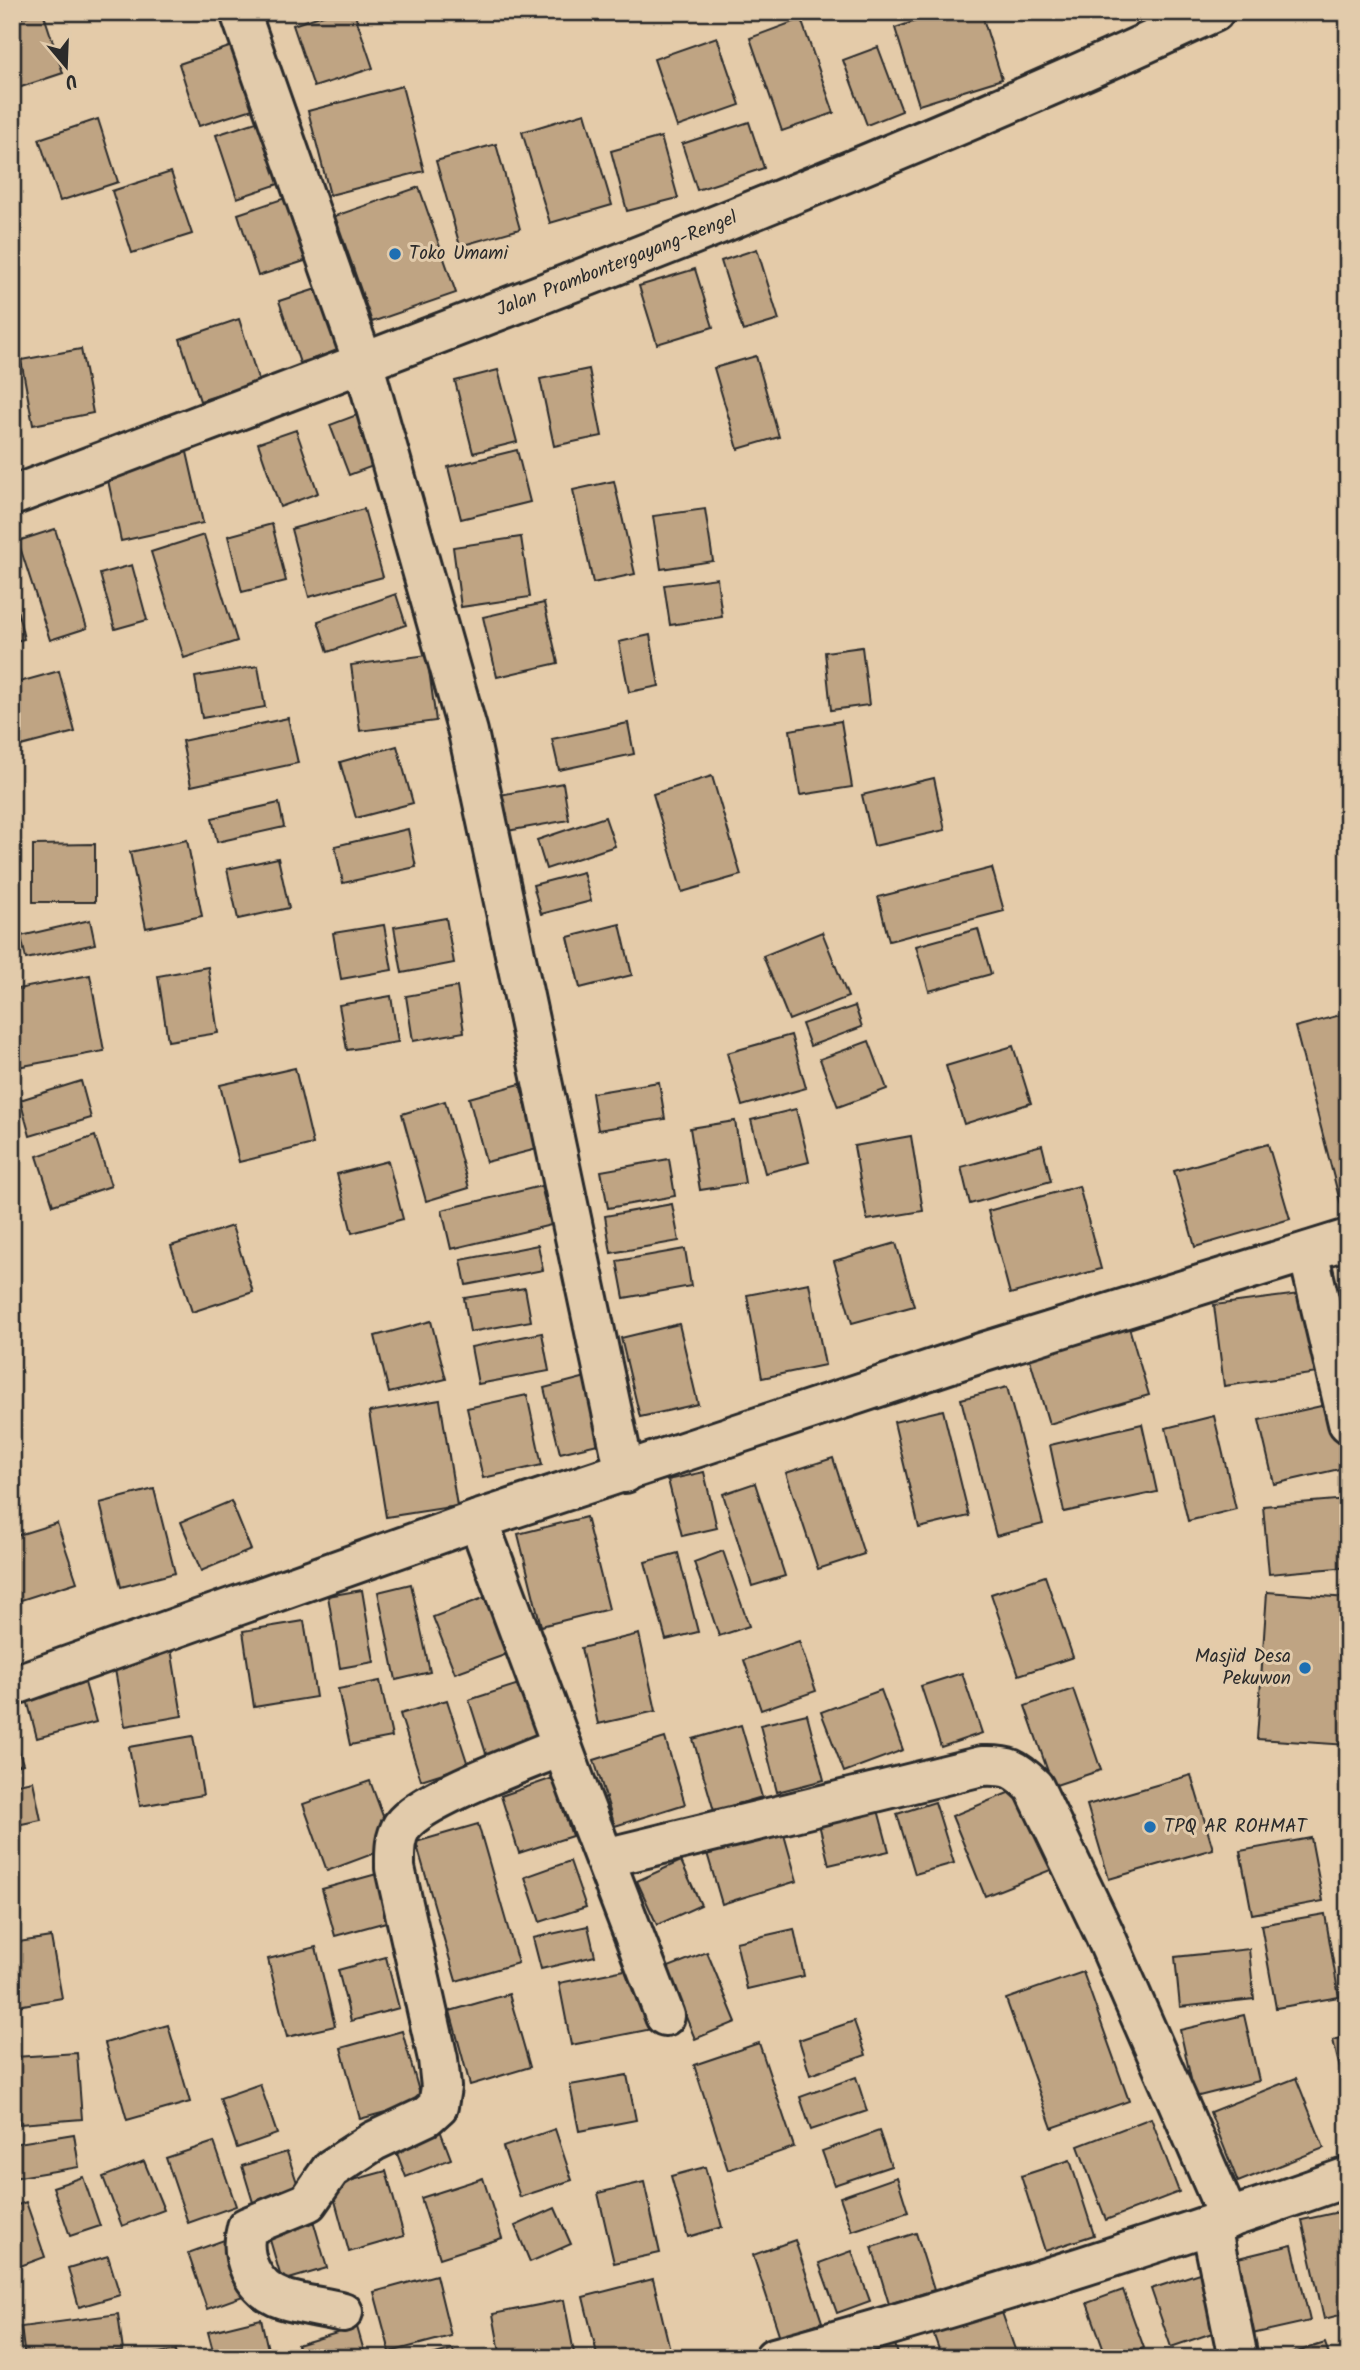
<svg xmlns="http://www.w3.org/2000/svg" width="1360" height="2370" font-family="Kalam,sans-serif">
<style>
.building{fill:#bfa483;stroke:#2b2b2b;stroke-width:2}
.lines{fill:none;stroke-linecap:round;stroke-linejoin:round}
.minor-casing{stroke:#2b2b2b;stroke-width:44}
.tertiary-casing{stroke:#2b2b2b;stroke-width:44}
.minor{stroke:#e2cbab;stroke-width:38}
.tertiary{stroke:#e2cbab;stroke-width:38}
.poi-dot{fill:#1f6fb2;stroke:#e2cbab;stroke-width:2.5}
.labels{text-anchor:middle;dominant-baseline:central;stroke-width:6;stroke-linejoin:round;paint-order:stroke}
.poi-label{font-size:19px;fill:#2b2b2b;stroke:#e2cbab;text-anchor:start}
.street-label{font-size:19px;fill:#2b2b2b;stroke:#e2cbab}
</style>
<rect width="100%" height="100%" fill="#e4cba9"/>
<filter id="ink" filterUnits="userSpaceOnUse"><feTurbulence type="fractalNoise" baseFrequency=".0143" numOctaves="2"/><feDisplacementMap in="SourceGraphic" scale="14" xChannelSelector="R" yChannelSelector="G"/><feConvolveMatrix kernelMatrix="1 2 1 2 8 2 1 2 1" color-interpolation-filters="sRGB"/></filter>
<g filter="url(#ink)">
<g class="building">
<path d="M39 12H43L63 73 12 90V21Z"/>
<path d="M332 12H354L373 68 314 87 293 25Z"/>
<path d="M943 12H981L1002 79 919 105 895 28Z"/>
<path d="M801 19 834 113 782 131 750 38Z"/>
<path d="M717 37 740 105 677 127 654 59Z"/>
<path d="M238 44 259 107 199 126 179 64Z"/>
<path d="M878 47 902 111 867 125 843 60Z"/>
<path d="M402 86 424 171 330 195 308 111Z"/>
<path d="M585 113 612 205 550 223 522 132Z"/>
<path d="M275 116 296 178 237 198 216 135Z"/>
<path d="M98 119 118 182 60 201 39 139Z"/>
<path d="M749 122 764 168 697 190 682 144Z"/>
<path d="M661 137 678 198 627 211 611 151Z"/>
<path d="M496 144 520 229 460 246 436 161Z"/>
<path d="M171 172 192 234 132 253 112 191Z"/>
<path d="M419 187 456 293 372 322 335 216Z"/>
<path d="M297 194 317 257 258 276 238 214Z"/>
<path d="M757 249 779 320 743 331 721 261Z"/>
<path d="M695 269 713 327 657 344 639 286Z"/>
<path d="M338 282 358 344 300 363 279 301Z"/>
<path d="M239 319 259 382 200 401 180 339Z"/>
<path d="M81 349 93 413 33 425 21 360Z"/>
<path d="M756 356 779 437 738 449 714 368Z"/>
<path d="M589 369 602 436 554 446 540 379Z"/>
<path d="M498 370 517 442 473 453 455 381Z"/>
<path d="M362 413 381 463 349 475 330 425Z"/>
<path d="M296 430 318 493 280 507 258 443Z"/>
<path d="M517 450 530 502 461 519 448 467Z"/>
<path d="M187 452 203 523 121 541 106 471Z"/>
<path d="M614 481 635 574 593 583 573 490Z"/>
<path d="M364 509 383 577 309 597 291 529Z"/>
<path d="M705 509 713 561 661 569 653 516Z"/>
<path d="M272 524 286 581 242 592 228 536Z"/>
<path d="M55 529 87 628 50 640 18 541Z"/>
<path d="M204 535 237 641 184 658 151 552Z"/>
<path d="M521 537 530 597 461 607 453 547Z"/>
<path d="M132 565 147 620 115 629 100 574Z"/>
<path d="M717 578 722 617 670 625 664 585Z"/>
<path d="M12 586 24 639 12 642Z"/>
<path d="M396 594 406 625 328 652 318 621Z"/>
<path d="M544 603 558 663 497 677 483 617Z"/>
<path d="M650 635 659 686 629 692 619 642Z"/>
<path d="M862 647 869 705 831 710 825 652Z"/>
<path d="M427 655 436 721 360 731 351 665Z"/>
<path d="M258 666 265 707 202 718 195 677Z"/>
<path d="M59 671 75 732 21 746 12 712V684Z"/>
<path d="M288 718 298 763 191 786 182 741Z"/>
<path d="M841 721 852 787 800 795 790 730Z"/>
<path d="M628 723 634 754 559 770 552 739Z"/>
<path d="M397 746 413 803 356 818 340 762Z"/>
<path d="M712 776 741 875 682 892 653 794Z"/>
<path d="M934 778 945 830 874 846 862 795Z"/>
<path d="M563 783 569 820 507 831 500 795Z"/>
<path d="M279 803 284 827 217 842 212 818Z"/>
<path d="M605 817 615 846 546 869 537 840Z"/>
<path d="M408 829 416 867 343 883 335 846Z"/>
<path d="M187 840 202 916 146 928 130 852Z"/>
<path d="M95 844V902H33V845Z"/>
<path d="M278 858 289 908 238 919 227 869Z"/>
<path d="M992 868 1004 911 889 941 878 897Z"/>
<path d="M583 872 591 901 541 914 533 885Z"/>
<path d="M446 918 454 963 402 973 394 927Z"/>
<path d="M90 920 95 944 26 959 21 936Z"/>
<path d="M620 924 632 975 580 988 568 937Z"/>
<path d="M384 925 392 970 341 979 333 933Z"/>
<path d="M978 929 991 974 929 991 916 946Z"/>
<path d="M822 932 848 997 789 1020 763 956Z"/>
<path d="M208 967 218 1033 168 1041 158 976Z"/>
<path d="M90 975 104 1051 12 1068V990Z"/>
<path d="M457 987 464 1032 413 1041 406 996Z"/>
<path d="M391 996 398 1042 347 1050 339 1005Z"/>
<path d="M855 1006 862 1027 810 1046 802 1024Z"/>
<path d="M1348 1013V1208L1342 1209 1295 1027Z"/>
<path d="M791 1035 806 1088 742 1106 727 1053Z"/>
<path d="M869 1041 887 1089 838 1107 820 1059Z"/>
<path d="M1013 1046 1031 1103 964 1124 946 1066Z"/>
<path d="M295 1068 313 1144 239 1162 220 1085Z"/>
<path d="M81 1081 91 1118 30 1136 20 1100Z"/>
<path d="M659 1082 665 1119 598 1130 592 1093Z"/>
<path d="M520 1084 537 1149 486 1162 469 1098Z"/>
<path d="M445 1101 469 1188 426 1201 402 1114Z"/>
<path d="M796 1109 809 1162 765 1173 751 1120Z"/>
<path d="M735 1121 745 1183 700 1190 690 1128Z"/>
<path d="M95 1136 111 1186 53 1205 37 1156Z"/>
<path d="M911 1136 923 1211 867 1220 854 1146Z"/>
<path d="M1268 1144 1290 1219 1195 1247 1174 1171Z"/>
<path d="M1042 1145 1051 1181 970 1204 961 1167Z"/>
<path d="M669 1159 675 1196 608 1208 601 1171Z"/>
<path d="M388 1161 403 1219 352 1233 337 1174Z"/>
<path d="M541 1186 551 1225 451 1249 442 1210Z"/>
<path d="M1079 1186 1101 1269 1010 1294 988 1211Z"/>
<path d="M672 1204 679 1241 611 1253 605 1216Z"/>
<path d="M232 1226 253 1292 192 1312 171 1246Z"/>
<path d="M896 1243 914 1306 852 1323 834 1261Z"/>
<path d="M538 1245 543 1270 466 1285 461 1260Z"/>
<path d="M685 1249 691 1286 624 1298 617 1261Z"/>
<path d="M809 1283 825 1365 762 1378 747 1295Z"/>
<path d="M525 1288 531 1321 470 1332 464 1298Z"/>
<path d="M1307 1293 1318 1373 1224 1386 1214 1305Z"/>
<path d="M1126 1317 1149 1395 1049 1424 1026 1346Z"/>
<path d="M431 1321 446 1379 389 1393 375 1336Z"/>
<path d="M679 1324 698 1404 640 1417 621 1338Z"/>
<path d="M542 1333 549 1371 478 1384 471 1347Z"/>
<path d="M590 1376 606 1442 560 1453 544 1388Z"/>
<path d="M1007 1387 1043 1524 996 1536 961 1399Z"/>
<path d="M527 1395 542 1465 483 1478 467 1408Z"/>
<path d="M440 1400 457 1506 386 1517 369 1412Z"/>
<path d="M1339 1402 1348 1439V1467L1274 1484 1259 1420Z"/>
<path d="M943 1410 969 1516 919 1528 894 1422Z"/>
<path d="M1214 1416 1236 1509 1188 1521 1166 1428Z"/>
<path d="M1142 1424 1157 1492 1064 1512 1050 1445Z"/>
<path d="M833 1458 864 1554 818 1569 786 1473Z"/>
<path d="M704 1472 717 1528 682 1536 668 1480Z"/>
<path d="M755 1483 785 1576 752 1586 723 1494Z"/>
<path d="M154 1489 175 1573 121 1587 100 1503Z"/>
<path d="M1348 1499V1567L1269 1574 1263 1506Z"/>
<path d="M231 1501 251 1550 201 1571 181 1522Z"/>
<path d="M586 1517 609 1609 541 1626 518 1534Z"/>
<path d="M57 1523 77 1582 12 1603V1537Z"/>
<path d="M723 1551 749 1626 719 1636 694 1562Z"/>
<path d="M678 1553 698 1632 666 1640 645 1562Z"/>
<path d="M1045 1576 1073 1657 1019 1675 991 1594Z"/>
<path d="M411 1584 430 1672 396 1680 378 1592Z"/>
<path d="M362 1590 374 1662 340 1668 328 1596Z"/>
<path d="M499 1592 521 1649 455 1673 433 1617Z"/>
<path d="M1267 1592 1348 1598V1745L1257 1739Z"/>
<path d="M304 1621 316 1697 254 1707 243 1631Z"/>
<path d="M639 1634 656 1711 598 1724 581 1648Z"/>
<path d="M169 1636 182 1716 125 1726 111 1647Z"/>
<path d="M799 1641 816 1691 761 1710 744 1660Z"/>
<path d="M82 1672 96 1722 37 1738 24 1688Z"/>
<path d="M962 1673 982 1733 941 1747 921 1686Z"/>
<path d="M380 1681 392 1737 350 1745 338 1689Z"/>
<path d="M522 1683 542 1747 489 1763 469 1700Z"/>
<path d="M1073 1689 1101 1770 1053 1786 1025 1706Z"/>
<path d="M881 1690 903 1750 844 1772 821 1712Z"/>
<path d="M447 1700 468 1765 421 1780 400 1714Z"/>
<path d="M807 1714 824 1780 777 1792 760 1725Z"/>
<path d="M741 1725 762 1797 714 1811 693 1739Z"/>
<path d="M12 1730 23 1764 12 1767Z"/>
<path d="M193 1736 203 1795 140 1806 129 1747Z"/>
<path d="M665 1738 685 1804 615 1826 594 1760Z"/>
<path d="M1191 1775 1213 1849 1109 1879 1087 1805Z"/>
<path d="M553 1778 572 1836 519 1853 501 1796Z"/>
<path d="M33 1781 41 1820 12 1826V1785Z"/>
<path d="M370 1781 394 1846 327 1871 303 1804Z"/>
<path d="M1035 1782 1068 1863 985 1896 952 1816Z"/>
<path d="M935 1802 954 1863 915 1874 897 1814Z"/>
<path d="M877 1806 889 1851 829 1865 818 1820Z"/>
<path d="M478 1824 518 1963 456 1981 416 1842Z"/>
<path d="M783 1831 797 1881 722 1904 707 1853Z"/>
<path d="M1311 1838 1323 1901 1252 1914 1240 1851Z"/>
<path d="M570 1861 586 1907 540 1922 525 1877Z"/>
<path d="M681 1861 701 1905 657 1925 637 1881Z"/>
<path d="M384 1872 397 1919 335 1936 322 1889Z"/>
<path d="M1325 1914 1339 1997 1276 2008 1261 1925Z"/>
<path d="M588 1926 595 1956 541 1969 533 1938Z"/>
<path d="M794 1929 804 1976 747 1989 736 1942Z"/>
<path d="M51 1937 62 1998 12 2007V1943Z"/>
<path d="M316 1947 335 2026 287 2037 268 1959Z"/>
<path d="M1249 1949 1254 1999 1180 2007 1175 1957Z"/>
<path d="M707 1952 736 2022 695 2039 666 1968Z"/>
<path d="M386 1957 399 2008 351 2021 338 1970Z"/>
<path d="M645 1966 657 2028 571 2045 559 1983Z"/>
<path d="M1083 1972 1129 2101 1052 2128 1006 1999Z"/>
<path d="M509 1994 530 2067 470 2085 450 2011Z"/>
<path d="M1244 2015 1259 2081 1195 2097 1180 2030Z"/>
<path d="M854 2021 866 2055 810 2075 799 2040Z"/>
<path d="M168 2025 190 2102 127 2120 105 2043Z"/>
<path d="M402 2031 422 2102 360 2119 341 2048Z"/>
<path d="M1348 2036V2071L1341 2073 1333 2040Z"/>
<path d="M759 2043 794 2147 728 2170 694 2065Z"/>
<path d="M77 2053 82 2119 20 2124 15 2057Z"/>
<path d="M627 2075 636 2120 579 2131 570 2085Z"/>
<path d="M856 2077 867 2111 811 2130 800 2097Z"/>
<path d="M1296 2078 1324 2148 1238 2182 1210 2112Z"/>
<path d="M260 2084 277 2134 237 2148 220 2098Z"/>
<path d="M1151 2118 1179 2192 1106 2220 1078 2146Z"/>
<path d="M555 2129 572 2180 520 2197 503 2147Z"/>
<path d="M440 2130 451 2159 406 2177 395 2148Z"/>
<path d="M879 2131 891 2166 834 2185 822 2151Z"/>
<path d="M74 2134 79 2167 13 2178 12 2144Z"/>
<path d="M214 2142 236 2206 188 2223 166 2158Z"/>
<path d="M287 2152 301 2195 255 2209 242 2166Z"/>
<path d="M1070 2160 1094 2235 1045 2251 1021 2176Z"/>
<path d="M144 2161 164 2210 122 2226 103 2177Z"/>
<path d="M705 2167 722 2227 688 2237 671 2176Z"/>
<path d="M386 2171 404 2236 349 2252 331 2186Z"/>
<path d="M83 2177 100 2226 70 2236 53 2187Z"/>
<path d="M897 2177 908 2212 852 2231 840 2197Z"/>
<path d="M483 2178 502 2238 440 2258 421 2198Z"/>
<path d="M644 2182 660 2253 614 2263 598 2193Z"/>
<path d="M26 2202 45 2257 12 2269V2207Z"/>
<path d="M555 2208 571 2244 530 2262 515 2226Z"/>
<path d="M1348 2210V2313L1324 2319 1302 2220Z"/>
<path d="M313 2220 327 2268 282 2281 268 2233Z"/>
<path d="M916 2233 934 2290 889 2304 872 2247Z"/>
<path d="M224 2240 243 2296 207 2309 188 2253Z"/>
<path d="M795 2240 822 2322 780 2337 753 2255Z"/>
<path d="M1292 2245 1310 2321 1252 2334 1234 2259Z"/>
<path d="M852 2251 870 2301 837 2313 819 2263Z"/>
<path d="M108 2256 120 2295 79 2307 68 2268Z"/>
<path d="M1202 2272 1221 2330 1171 2347 1151 2289Z"/>
<path d="M436 2275 451 2336 390 2352 374 2292Z"/>
<path d="M653 2279 672 2358H598L583 2297Z"/>
<path d="M1123 2290 1144 2348 1118 2358H1107L1087 2303Z"/>
<path d="M564 2300 575 2358H501L493 2314Z"/>
<path d="M999 2304 1018 2358H942L931 2327Z"/>
<path d="M118 2314 123 2351 74 2358H25L21 2327Z"/>
<path d="M261 2319 270 2358H215L208 2332Z"/>
<path d="M357 2327 366 2358H301L297 2345Z"/>
<path d="M893 2337 899 2358H829Z"/>
<path d="M1325 2343 1330 2358H1278Z"/>
<path d="M453 2349 455 2358H421Z"/>
<path d="M176 2350 177 2358H131Z"/>
</g>
<g class="lines">
<g class="minor-casing">
<g id="minor">
<path d="M240 12 363 362 468 732 625 1473"/>
<path d="M1308 1252 1348 1423"/>
<path d="M478 1520 582 1800 665 2016"/>
<path d="M12 1686 478 1520 984 1352 1348 1239"/>
<path d="M605 1858 982 1766C1009 1765 1015 1768 1034 1787L1104 1933 1229 2219"/>
<path d="M1211 2226 1238 2358"/>
<path d="M343 2312C323 2307 302 2305 283 2299 252 2289 239 2256 247 2227L308 2202 331 2169 374 2141 427 2116 438 2106 441 2087 438 2059 395 1868C395 1853 394 1839 402 1826 422 1798 527 1761 562 1746"/>
<path d="M774 2358C968 2305 1159 2244 1348 2177"/>
</g>
</g>
<g class="tertiary-casing">
<g id="tertiary">
<path id="s1" d="M12 496C416 342 822 194 1214 12"/>
</g>
</g>
<use href="#minor" class="minor"/>
<use href="#tertiary" class="tertiary"/>
</g>
</g>
<g class="poi-dot">
<circle cx="395" cy="254" r="7"/>
<circle cx="1305" cy="1668" r="7"/>
<circle cx="1150" cy="1827" r="7"/>
</g>
<g class="labels">
<g class="poi-label">
<text x="409" y="254">Toko Umami</text>
<text x="1291" y="1657" text-anchor="end">Masjid Desa<tspan x="1291" dy="22">Pekuwon</tspan></text>
<text x="1164" y="1827">TPQ AR ROHMAT</text>
</g>
<g class="street-label">
<text stroke="none"><textPath href="#s1" startOffset="648">Jalan Prambontergayang-Rengel</textPath></text>
</g>
</g>
<rect width="1360" height="2370" fill="none" stroke="#e2cbab" stroke-width="42"/>
<rect x="21" y="21" width="1318" height="2328" fill="none" stroke="#2b2b2b" stroke-width="2.5" filter="url(#ink)"/>
<g transform="translate(66 66) rotate(161)" stroke="#e2cbab" stroke-width="5" paint-order="stroke">
<path d="M0-5L12 26L0 18L-12 26Z" fill="#2b2b2b"/>
<text y="-10" font-size="19" font-weight="bold" text-anchor="middle" fill="#2b2b2b">U</text>
</g>
</svg>
